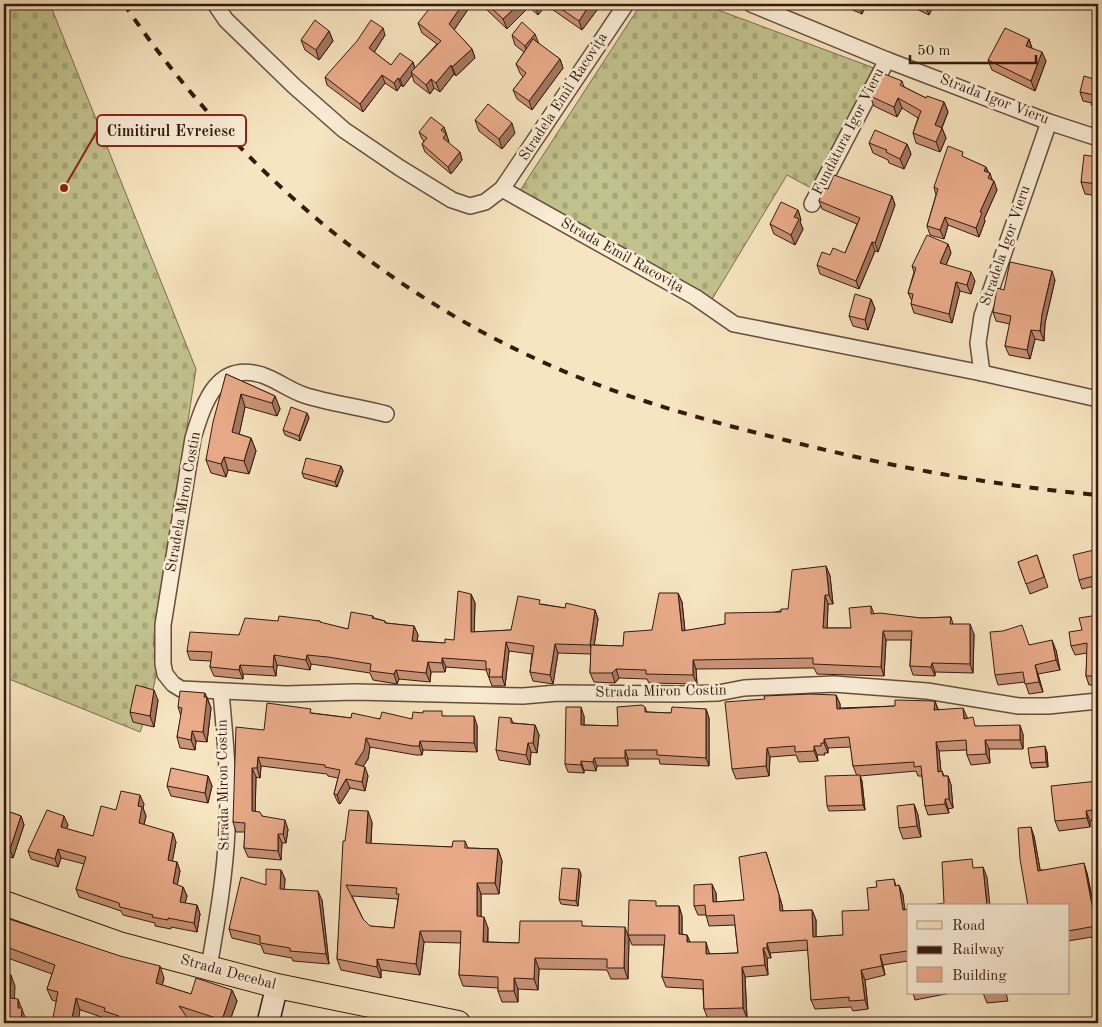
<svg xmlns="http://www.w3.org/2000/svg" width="1102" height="1027" font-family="'Old Standard TT',serif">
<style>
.cemetery{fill:url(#cemetery-stones);stroke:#7c6e4e}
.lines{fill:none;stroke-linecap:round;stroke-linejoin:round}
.street-casing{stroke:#664c3a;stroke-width:18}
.secondary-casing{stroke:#351a0e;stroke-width:24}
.primary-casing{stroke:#351a0e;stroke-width:26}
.street{stroke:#faedd6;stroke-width:15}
.secondary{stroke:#faedd6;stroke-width:21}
.primary{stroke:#f7e4c0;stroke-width:24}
.rail{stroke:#351a0e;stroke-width:4;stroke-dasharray:9 9;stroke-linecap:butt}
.wall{fill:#c99377;stroke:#351a0e;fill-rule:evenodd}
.shaded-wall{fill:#a47861;stroke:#351a0e}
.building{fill:#eaab8a;stroke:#351a0e;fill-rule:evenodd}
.labels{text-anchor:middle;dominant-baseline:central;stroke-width:5;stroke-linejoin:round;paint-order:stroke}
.street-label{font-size:15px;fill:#351a0e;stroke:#faedd6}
.leader{fill:none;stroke:#8f2418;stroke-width:2}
.callout-dot{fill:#8f2418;stroke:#faedd6;stroke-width:2}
.callout{fill:#faedd6;stroke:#8f2418;stroke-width:2}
.callout-label{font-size:16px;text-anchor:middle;font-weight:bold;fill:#351a0e}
</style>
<defs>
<pattern id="cemetery-stones" width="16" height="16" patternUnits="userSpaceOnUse" patternTransform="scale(1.25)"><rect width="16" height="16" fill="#c2c28e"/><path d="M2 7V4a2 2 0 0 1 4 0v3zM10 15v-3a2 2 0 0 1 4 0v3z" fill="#a7a679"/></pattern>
</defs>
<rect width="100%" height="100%" fill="#f7e4c0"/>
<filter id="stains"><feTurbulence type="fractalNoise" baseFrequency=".004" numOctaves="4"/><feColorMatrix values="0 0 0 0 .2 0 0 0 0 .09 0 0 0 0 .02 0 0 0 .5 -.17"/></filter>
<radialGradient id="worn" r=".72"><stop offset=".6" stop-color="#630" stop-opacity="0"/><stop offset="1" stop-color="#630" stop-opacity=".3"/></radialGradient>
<g class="cemetery">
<path d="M4 4H50L196 369 153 646 159 648C157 678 151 704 140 732L4 677Z"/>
<path d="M641 4H702L874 68 811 188 787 175 711 301 522 192 521 189Z"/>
</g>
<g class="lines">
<g class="street-casing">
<g id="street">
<path d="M215 4 226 20 294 86 344 130 400 168 452 200 470 206 485 202 502 189 626 4"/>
<path d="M751 4 887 60 1049 122 1098 138"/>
<path d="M502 189 695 297 734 324 982 373 1098 399"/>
<path d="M812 204 887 60"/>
<path d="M982 373 978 343 982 316 1049 122"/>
<path d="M386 414C360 407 328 403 304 395 289 390 277 380 262 375 216 361 204 403 193 438L163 625V664L165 674 173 684 181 689 286 694 355 692 523 696 558 693 679 694 718 693 744 688 834 684 927 691 1019 706H1048L1098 701"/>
<path d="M209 967C217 921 225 876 227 830 230 785 225 738 221 692"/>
</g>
</g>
<g class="secondary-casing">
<path id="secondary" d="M268 1023 277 986"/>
</g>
<g class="primary-casing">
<path id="primary" d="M4 903 119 944 277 986 458 1023"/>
</g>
<use href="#street" class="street"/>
<use href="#secondary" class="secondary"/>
<use href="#primary" class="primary"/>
<path class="rail" d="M124 4C234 166 386 297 568 373 638 402 712 422 785 440 891 467 990 485 1098 495"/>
</g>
<g class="wall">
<path d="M284 4H296L291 10Z"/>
<path d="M484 4H595L597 10 582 30 546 5 538 15 529 7 507 29 486 9Z"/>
<path d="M839 4H866L862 14Z"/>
<path d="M906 4H934L929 15Z"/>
<path d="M471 5 454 30 472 49 475 58 456 76 454 74 440 92 434 88 430 94 414 82 412 75 403 87 401 85 397 91 385 83 363 112 327 85 325 77 385 35 374 52 391 65 413 62 415 68 437 44 422 33 418 23Z"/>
<path d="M329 31 333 41 319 60 305 50 301 40Z"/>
<path d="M512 35 539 44 560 59 563 68 532 110 517 99 513 90 523 77 520 73 516 64 524 52 515 45Z"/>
<path d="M1029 39 1032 48 1046 61 1035 91 992 70 988 60Z"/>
<path d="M1098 76V115L1095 114 1092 103 1083 101 1080 92 1097 80Z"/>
<path d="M902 81 904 87 926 98 944 102 948 112 942 128 946 138 940 152 916 143 913 133 918 118 902 108 897 117 874 106 870 96Z"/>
<path d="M475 120 515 133 502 149 479 131Z"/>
<path d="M444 127 449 142 448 143 460 152 462 160 451 174 425 152 422 144 424 141 422 139 419 132Z"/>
<path d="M869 143 907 144 911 154 904 169 889 163 888 160 873 153Z"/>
<path d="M1098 157V196L1085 194 1081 182Z"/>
<path d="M965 158 986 167 997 190 984 219 985 221 979 237 948 225 944 239 930 235 927 226 936 195 934 187Z"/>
<path d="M828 189 892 196 895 205 878 252 875 251 859 289 820 274 817 265 845 253 857 224 822 209 819 201Z"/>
<path d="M798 210 801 220 800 222 803 229 795 245 774 234 770 224Z"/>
<path d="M948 244 951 253 946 265 975 281 971 294 960 291 952 323 914 313 911 304 912 301 908 293 914 272 912 266Z"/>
<path d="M1055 280 1045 323 1044 341 1035 339 1030 359 1009 355 1005 346 1010 324 996 321 993 312 1004 290Z"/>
<path d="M871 299 875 309 868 330 853 326 849 316Z"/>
<path d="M226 374 275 396 280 409 277 416 245 407 239 434 251 438 256 451 249 474 228 470 226 477 211 473 206 460Z"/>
<path d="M307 413 309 418 300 441 285 435 283 430Z"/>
<path d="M341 466 343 471 337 487 304 478 302 473Z"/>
<path d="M1098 549V585L1082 589 1079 580Z"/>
<path d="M1037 555 1048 587 1030 594 1018 562Z"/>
<path d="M826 566 830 576 833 604H828L827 628H851L871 606 874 614 921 618 951 617 953 624 974 634 973 673 935 672V676L913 675 910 666 911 640H886L884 676 817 674 814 668 696 669 697 684 649 683 647 679 619 678 615 683 594 682 590 673 591 654 558 653 553 684 533 681 530 672 532 654 509 651 505 686H492L486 670 446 667 445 672H431L430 682 399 679 397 684 373 680 370 673 311 664 310 670 277 665 276 676 243 674V679L214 676 210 667 211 661 190 660 187 651 239 635 278 621H320L321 623 348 629 373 616 374 618 385 621 386 623 414 626 418 635 417 641 445 643 454 640 471 594 475 603 474 632 511 630 541 604 565 608 595 610 598 619 594 645 623 646 652 630 678 593 682 602 685 631 725 624 788 609Z"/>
<path d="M1098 615V685H1089L1086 676 1087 653 1075 655 1071 646 1082 630Z"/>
<path d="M1029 645 1056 650 1060 670 1038 674 1043 692 1029 694 1025 682 998 685 995 675Z"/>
<path d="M836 695 840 704V708L895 706 935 701 938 709 967 717V719L976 726 1023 734V749H989L990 763 971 765 967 755V750L939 751 941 772 942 771 944 776H948L951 785 953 808 948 809 949 813 928 815 925 806 922 776H918L916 771 860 776 862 781 865 810 829 811 827 806 857 776 853 766 851 747 828 748V753H824L825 755H817L818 761 799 762 796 755 770 757 769 776 736 779 732 769Z"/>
<path d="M206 697H207L211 708 207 742 196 741 195 750 180 748 177 737 181 716 178 707Z"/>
<path d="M158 700 154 727 133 722 130 712Z"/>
<path d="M645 707 647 712 671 713 706 709 709 718V766L660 764 659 759H628V766H597L596 771 584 770V773L568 772 565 764 584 716V725L618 726Z"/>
<path d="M312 713 351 718 380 719H412L444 716 477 725V752L423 750 422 755H416L370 747 368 759 363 766 368 776 365 791 350 788 340 804 338 803 334 794 338 778 328 776 327 774 261 766 260 778 256 777 255 812 262 816 288 829 286 843H282L281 860 248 857 244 848 245 832H236L233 822 264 730Z"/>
<path d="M511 718 513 723 535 725 539 735 537 753 531 752 530 765 499 760 496 750Z"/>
<path d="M1047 752 1048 767 1032 768 1030 763Z"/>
<path d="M208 776 212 786 208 803 171 796 167 786Z"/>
<path d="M1098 781V819L1090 821V827L1059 831 1055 821Z"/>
<path d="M144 804 143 808 146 816 144 825 176 842 172 861 177 862 180 871 177 885 183 887 187 896 185 903 197 905 200 914 197 932 171 927V929L155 926V923L123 915 121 911 79 897 76 889 84 864 61 858 58 867 31 859 28 851 68 825 66 829 93 836 116 810Z"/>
<path d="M914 804 918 815 921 837 903 839 899 828Z"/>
<path d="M4 810 21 816 24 825 13 858 4 855Z"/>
<path d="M372 822 371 844 452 847 465 841 468 848 498 849 502 861 499 894H481V917L488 928V942L519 943 584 926 629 938 628 979H611L607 970 539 969 538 990 518 989V1002H502L498 991V988L463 986 459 975 461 943 424 942 420 975 381 970V978L341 970 337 959 345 841ZM352 896 398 899 394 928 370 926 363 919Z"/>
<path d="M1034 836 1040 870 1087 873 1098 927V936L1068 941V906H1028Z"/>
<path d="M766 852 782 905 783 911 812 910 816 920V937L843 935 869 910 877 887 894 879 896 886 899 885 903 895 908 961 883 965 885 975 865 980 868 1009 853 1011 851 1007 815 1009 811 1000 808 950 770 953 771 958H767L768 975 745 977 747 1018 708 1019 704 1009 703 989 666 987 662 977 664 945H632L628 935 658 906H679L682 916V934L687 935 690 942 709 952V954L738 953 735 925 709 926 706 915H698L694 906 716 893V902L744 900Z"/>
<path d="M281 870 285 879 284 890 322 900 329 964 293 961 292 958 264 953 261 945 232 938 229 929 266 885Z"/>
<path d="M581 874 578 906 561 904 559 899Z"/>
<path d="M4 935 164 978 162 985 191 994 232 990 237 1001 229 1023H200L188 1019 191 1023H111L108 1022 107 1019 52 1000 47 989 52 974 5 957 4 954Z"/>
<path d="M913 993H951L915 1000Z"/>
<path d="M983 993H1006L1008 1001 987 1003Z"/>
</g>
<g class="shaded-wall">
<path d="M289 4H296L291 10Z"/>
<path d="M463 4H471V5L452 33 449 24Z"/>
<path d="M519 4H528L529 7 507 29 503 19Z"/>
<path d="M536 4H546V5L538 15 535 5Z"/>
<path d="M590 4H595L597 10 582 30 579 21Z"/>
<path d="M858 4H866L862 14Z"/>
<path d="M926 4H934L929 15 925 5Z"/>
<path d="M383 28 385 35 372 56 369 48Z"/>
<path d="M329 31 333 41 319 60 316 50Z"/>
<path d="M535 34 539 44 528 56 525 46Z"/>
<path d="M1029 39 1032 49 1026 46Z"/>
<path d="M472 49 475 58 456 76 452 67Z"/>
<path d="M1042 52 1046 61 1035 91 1031 81Z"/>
<path d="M560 59 563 68 532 110 529 101Z"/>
<path d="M413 62 415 70 411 72 412 75 403 87 400 79Z"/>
<path d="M451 65 454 74 440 92 436 83Z"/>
<path d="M382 75 385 83 363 112 360 104Z"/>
<path d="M398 78 401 85 397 91 394 83Z"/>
<path d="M431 79 434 88 430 94 426 85Z"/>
<path d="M898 98 902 108 897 117 894 107Z"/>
<path d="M944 102 948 112 940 132 942 128 946 138 940 152 936 142 935 125Z"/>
<path d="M512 123 515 133 502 149 499 139Z"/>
<path d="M444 127 449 142 446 146 443 138 441 130Z"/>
<path d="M907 144 911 154 904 169 900 159Z"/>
<path d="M460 152 462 160 451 174 448 167Z"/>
<path d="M986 167 989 175 990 173 993 182 991 187 984 171Z"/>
<path d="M994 181 997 190 984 219 985 221 979 237 976 228 980 212Z"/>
<path d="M892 196 895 205 878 252 875 243Z"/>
<path d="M798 210 801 220 800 222 803 229 795 245 791 235 794 217Z"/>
<path d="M945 217 948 225 944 239 940 230Z"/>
<path d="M872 242 875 251 859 289 856 281Z"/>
<path d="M948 244 951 253 943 272 940 263Z"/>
<path d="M1052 271 1055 280 1045 323 1044 341 1040 331 1042 314Z"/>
<path d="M971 272 975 281 971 294 967 285Z"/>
<path d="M956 282 960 291 952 323 949 314Z"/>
<path d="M871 299 875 309 868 330 865 320Z"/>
<path d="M1031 330 1035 339 1030 359 1027 350Z"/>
<path d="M241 394 245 407 237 445 232 432Z"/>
<path d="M275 396 280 409 277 416 272 403Z"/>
<path d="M307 413 309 418 300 441 299 436Z"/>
<path d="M251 438 256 451 249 474 244 461Z"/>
<path d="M224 457 228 470 226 477 221 464Z"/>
<path d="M341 466 343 471 337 487 335 482Z"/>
<path d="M826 566 830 576 833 604 829 595Z"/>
<path d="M678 593 682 602 686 641 682 631Z"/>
<path d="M471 594 475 603 474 641 471 632Z"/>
<path d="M825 595 828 604 827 637 823 628Z"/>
<path d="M595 610 598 619 593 654 590 645Z"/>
<path d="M970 624 974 634 973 673 970 664Z"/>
<path d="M414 626 418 635 416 650 412 641Z"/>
<path d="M883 631 886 640 884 676 881 667Z"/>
<path d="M1052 640 1056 650 1060 670 1056 660Z"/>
<path d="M506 642 509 651 505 686 502 677Z"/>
<path d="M555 644 558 653 553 684 550 675Z"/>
<path d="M274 655 277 665 276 676 273 667Z"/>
<path d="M307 655 311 664 310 670 306 660Z"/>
<path d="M442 658 446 667 445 672 442 663Z"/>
<path d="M693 660 696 669 697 684 693 675Z"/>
<path d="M428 662 431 672 430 682 426 673Z"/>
<path d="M932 663 935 672V676L931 667Z"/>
<path d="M240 665 243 674V679L239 670Z"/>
<path d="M1035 665 1038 674 1043 692 1039 682Z"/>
<path d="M616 669 619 678 615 683 612 673Z"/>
<path d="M396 670 399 679 397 684 394 674Z"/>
<path d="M154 690 158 700 154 727 150 716Z"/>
<path d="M205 693 211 708 207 742 203 732Z"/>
<path d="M836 695 840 704V718L837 709Z"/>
<path d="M935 701 938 711 934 710Z"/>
<path d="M581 707 584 716V733L581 725Z"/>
<path d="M963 708 967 717 968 729 964 719Z"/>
<path d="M706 709 709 718V766L706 758Z"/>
<path d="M474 716 477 725V752L474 743Z"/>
<path d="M535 725 539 735 537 753 533 743Z"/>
<path d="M1020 725 1023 734V749L1020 740Z"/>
<path d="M192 731 196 741 195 750 191 740Z"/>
<path d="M366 738 370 747 368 759 359 773 355 764Z"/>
<path d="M824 739 828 748V753L824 743Z"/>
<path d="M985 740 989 749 990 763 986 754Z"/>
<path d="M420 741 423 750 422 755 419 746Z"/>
<path d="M936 742 939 751 942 781 938 772Z"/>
<path d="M528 743 531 752 530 765 526 755Z"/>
<path d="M814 746 817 755 818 761 814 751Z"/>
<path d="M1045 746 1047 752 1048 767 1046 762Z"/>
<path d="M767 748 770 757 769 776 766 766Z"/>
<path d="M625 750 628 759V766L625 758Z"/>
<path d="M258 757 261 766 260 778 257 768Z"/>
<path d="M594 758 597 766 596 771 593 762Z"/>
<path d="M581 761 584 770V773L581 765Z"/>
<path d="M365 767 368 776 365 791 362 782Z"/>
<path d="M252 768 256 777 255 820 252 811Z"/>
<path d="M860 775 862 781 865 810 863 805Z"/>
<path d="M208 776 212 786 208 803 205 793Z"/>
<path d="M948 776 951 785 953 808 949 799Z"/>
<path d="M346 779 350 788 340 804 337 795Z"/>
<path d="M140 795 144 804 143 808 146 816 142 832 139 823 138 806Z"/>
<path d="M945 799 948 809 949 813 945 804Z"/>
<path d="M914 804 918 815 921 837 917 826Z"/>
<path d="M368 811 372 822 370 855 366 843Z"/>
<path d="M1086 811 1090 821V827L1087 818Z"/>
<path d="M21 816 24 825 13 858 10 849Z"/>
<path d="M64 816 68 825 64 836 61 827Z"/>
<path d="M285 820 288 829 286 843 283 834Z"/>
<path d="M1031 827 1034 836 1042 880 1038 871Z"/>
<path d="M173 833 176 842 171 869 168 860Z"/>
<path d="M278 834 282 843 281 860 278 851Z"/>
<path d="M58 849 61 858 58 867 55 859Z"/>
<path d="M498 849 502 861 499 894 495 883Z"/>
<path d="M766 852 782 905 784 921 780 911Z"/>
<path d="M177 862 180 871 176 892 173 883Z"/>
<path d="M1084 863 1087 873 1098 927V931L1096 926Z"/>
<path d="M983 867 987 877 990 906H987Z"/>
<path d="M579 869 581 874 578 906 576 901Z"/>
<path d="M281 870 285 879 284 899 280 889Z"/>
<path d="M477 883 481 894V928L477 916Z"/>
<path d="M712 884 716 893 717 912 713 902Z"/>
<path d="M899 885 903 895 906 919 903 910Z"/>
<path d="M183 887 187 896 183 910 180 902Z"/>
<path d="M318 891 322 900 329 964 326 954Z"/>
<path d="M197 905 200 914 197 932 194 923Z"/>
<path d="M679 906 682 916V944L679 934Z"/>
<path d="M812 910 816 920V947L813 937Z"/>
<path d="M484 917 488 928 487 953 483 942Z"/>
<path d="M625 927 629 938 628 979 624 968Z"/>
<path d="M420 931 424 942 420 975 416 964Z"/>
<path d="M687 935 691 944 687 942Z"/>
<path d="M706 942 709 952 710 963 706 954Z"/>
<path d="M767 943 770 953 771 958 767 948Z"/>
<path d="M763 948 767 958 768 975 765 965Z"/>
<path d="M880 955 883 965 885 975 882 966Z"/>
<path d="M535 958 539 969 538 990 534 979Z"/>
<path d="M377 959 381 970V978L377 967Z"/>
<path d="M160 966 164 978 160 995 156 983Z"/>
<path d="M742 967 745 977 747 1018 743 1008Z"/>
<path d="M861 970 865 980 868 1009 865 1000Z"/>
<path d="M11 975 15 986 14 1010 10 998Z"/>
<path d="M514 978 518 989V1002L514 991Z"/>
<path d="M232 990 237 1001 229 1023H223L222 1020Z"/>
<path d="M76 998 80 1010 78 1023H71Z"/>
<path d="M18 999 26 1020V1023H21L18 1008Z"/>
</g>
<g class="building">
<path d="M433 4H463L449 24 472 49 452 67 451 65 436 83 431 79 426 85 411 72 441 41 418 23Z"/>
<path d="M487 4H519L503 19Z"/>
<path d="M554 4H590L579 21Z"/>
<path d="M315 20 329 31 316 50 301 40Z"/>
<path d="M371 20 383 28 369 48 391 65 400 53 413 62 400 79 398 78 394 83 382 75 360 104 325 77 357 41Z"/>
<path d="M522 22 535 34 525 46 512 35Z"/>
<path d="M1005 28 1029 39 1026 46 1042 52 1031 81 988 60Z"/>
<path d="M533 39 560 59 529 101 513 90 526 73 516 64Z"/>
<path d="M882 73 902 81 900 85 926 98 927 96 944 102 935 125 942 128 936 142 913 133 921 111 898 98 894 107 870 96Z"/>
<path d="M1084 76 1097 80 1098 76V106L1091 105 1094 95 1080 92Z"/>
<path d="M488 104 512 123 499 139 475 120Z"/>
<path d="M431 117 444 127 441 130 446 134 443 138 460 152 448 167 422 144 427 138 419 132Z"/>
<path d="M875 130 907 144 900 159 886 152 887 150 869 143Z"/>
<path d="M948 146 963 152 962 156 986 167 984 171 990 173 988 178 994 181 980 212 982 213 976 228 945 217 940 230 927 226 938 189 934 187Z"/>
<path d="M1084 155 1098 157V184L1081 182Z"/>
<path d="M834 175 892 196 875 243 872 242 856 281 817 265 822 252 830 255 833 248 845 253 860 218 819 201 824 188 828 189Z"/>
<path d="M781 202 798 210 794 217 799 219 791 235 770 224Z"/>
<path d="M927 235 948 244 940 263 971 272 967 285 956 282 949 314 911 304 913 294 908 293 916 268 912 266Z"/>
<path d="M1010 262 1052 271 1042 314 1040 331 1031 330 1027 350 1005 346 1011 316 993 312 997 288 1004 290Z"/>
<path d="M855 294 871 299 865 320 849 316Z"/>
<path d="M226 374 275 396 272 403 241 394 232 432 251 438 244 461 224 457 221 464 206 460 213 422Z"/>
<path d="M291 407 307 413 299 436 283 430Z"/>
<path d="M306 458 341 466 335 482 302 473Z"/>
<path d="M1098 549V575L1079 580 1073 555Z"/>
<path d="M1037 555 1044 577 1026 584 1018 562Z"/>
<path d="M826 566 829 595H825L823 628H851L849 608 871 606V614L880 613 921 618 951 617 950 624H970V664L932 663 931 667 910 666 912 631H883L881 667 813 664V658L693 660V675L646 674V670L616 669 612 673H590L591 645 623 646 624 632 652 630 659 593H678L682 631 725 624V613L781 612V609H788L792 570Z"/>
<path d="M458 591 471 594V632L511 630 518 596 540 600 539 604 565 608 566 603 595 610 590 645 555 644 550 675 530 672 534 646 506 642 502 677H489L490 669H486V661L442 658V663L428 662 426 673 396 670 394 674 370 671 371 664 328 657 307 655 306 660 274 655 273 667 240 665 239 670 210 667 212 652 187 651 190 632 239 635 245 618 278 621 279 616 320 621V622L348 629 351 612 373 616 372 618 385 621V623L414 626 412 641 445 643V639L454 640Z"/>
<path d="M1098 615V676H1086L1087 643 1071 646 1069 632 1082 630 1079 618Z"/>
<path d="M1022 625 1029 645 1052 640 1056 660 1035 665 1039 682 1025 684 1023 672 995 675 990 632 1003 631Z"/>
<path d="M136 685 154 690 150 716 130 712Z"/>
<path d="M180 691 205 693 204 697H207L203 732 192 731 191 740 177 737 182 708 178 707Z"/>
<path d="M810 694 836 695 837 709 895 706V700L935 701 934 710 963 708 964 719 973 717 975 726 1020 725V740H985L986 754 967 755 966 740 936 742 938 772 942 771 943 776H948L949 799H945V804L925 806 921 766 914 767V762L853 766 849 737 824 739V743H821V746H814V751L795 752V746L767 748 766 766 732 769 725 702 765 699 764 696Z"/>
<path d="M267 703 311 709 310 713 351 718 352 713 380 719 382 712 412 719 413 712 423 713V711H442V716H474V743L420 741 419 746H413L366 738 364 750 355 764 365 767 362 782 346 779 337 795 334 794 340 770 325 767V765L258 757 257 768H252V811L260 812 262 816 285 820 283 834H278V851L244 848 245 823 233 822 236 727 264 730Z"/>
<path d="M642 705 645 707V712L671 713 672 707 706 709V758L657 755V750H625V758H594L593 762 581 761V765L565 764 566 707H581V725L618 726 617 707Z"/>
<path d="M499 717 511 718V723L535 725 533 743H528L526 755 496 750Z"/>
<path d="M1094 723H1098V775Z"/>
<path d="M1045 746 1046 762 1030 763 1028 748Z"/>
<path d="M171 768 208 776 205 793 167 786Z"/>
<path d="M860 775 863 805 827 806 825 776Z"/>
<path d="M1098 781V809L1086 811 1087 818 1055 821 1051 786Z"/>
<path d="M121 791 140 795 138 806 142 807 139 823 173 833 168 860 177 862 173 883 183 887 180 902 197 905 194 923 168 918V920L152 917 153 915 120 907 119 903 76 889 86 857 58 849 55 859 28 851 47 810 64 816 61 827 93 836 101 806 116 810Z"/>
<path d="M914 804 917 826 899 828 897 806Z"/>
<path d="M4 810 21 816 10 849 4 847Z"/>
<path d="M349 810 368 811 366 843 452 847 453 841H465V848L498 849 495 883H477V916L484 917 483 942 519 943 520 921H582V926L625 927 624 968H607V959L535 958 534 979 514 978V991H498V977L459 975 461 931H420L416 964 377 959V967L337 959 343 841H345ZM346 885 397 888 396 894H399L394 928 370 926 363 919Z"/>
<path d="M1031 827 1038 871 1084 863 1096 926 1068 931V906H1028L1020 859 1018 828Z"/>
<path d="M766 852 779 895 780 911 812 910 813 937 843 935 842 911 869 910 867 888 877 887 876 881 894 879 895 886 899 885 903 910 908 909V961L907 951 880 955 882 966 861 970 865 1000 849 1001V997L811 1000 807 940 767 943V948H763L765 965 742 967 743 1008 704 1009 703 980 662 977 665 935H628L629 900 656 901V906H679V934L687 935V942H706V954L738 953 734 915 706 916 705 905 694 906V885L712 884 713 902 744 900 739 857Z"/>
<path d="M972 859 973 868 983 867 987 906H925L944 903 942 862Z"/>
<path d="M562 868 579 869 576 901 559 899Z"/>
<path d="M266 869 281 870 280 889 318 891 326 954 290 951V948L260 943V936L229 929 241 877 266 885Z"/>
<path d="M9 919 120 956 160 966 156 983 191 994 196 978 232 990 222 1020 179 1006 191 1023H177L155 1017 154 1023H118L119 1016 104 1011 105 1008 76 998 71 1023H52L58 992 47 989 55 965 4 946V935Z"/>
<path d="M4 974 11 975 10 998 18 999V1008H22L21 1023H4Z"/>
</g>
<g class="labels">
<g class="street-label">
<text transform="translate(564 97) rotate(-57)">Stradela Emil Racovița</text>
<text transform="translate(994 100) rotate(21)">Strada Igor Vieru</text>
<text transform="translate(849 132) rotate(-63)">Fundătura Igor Vieru</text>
<text transform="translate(1006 246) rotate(-71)">Stradela Igor Vieru</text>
<text transform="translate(622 256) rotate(29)">Strada Emil Racovița</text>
<text transform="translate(184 502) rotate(-80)">Stradela Miron Costin</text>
<text transform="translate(661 692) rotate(-1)">Strada Miron Costin</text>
<text transform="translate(224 785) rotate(-91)">Strada Miron Costin</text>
<text transform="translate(228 973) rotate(15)">Strada Decebal</text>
</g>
</g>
<path class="leader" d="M64 188L97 131"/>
<circle class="callout-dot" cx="64" cy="188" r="5"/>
<rect class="callout" x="97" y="115" width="149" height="31" rx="5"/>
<g class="callout-label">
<text x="171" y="136">Cimitirul Evreiesc</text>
</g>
<rect width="1102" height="1027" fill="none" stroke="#f7e4c0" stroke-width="20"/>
<rect x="5" y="5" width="1092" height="1017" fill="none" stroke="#351a0e" stroke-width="2.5"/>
<rect x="10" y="10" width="1082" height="1007" fill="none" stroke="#351a0e"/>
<rect x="907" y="904" width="162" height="90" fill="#faedd6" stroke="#ab9986"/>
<rect x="917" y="921" width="25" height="8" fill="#f7e4c0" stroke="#ab9986"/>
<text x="952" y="930" font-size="15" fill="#351a0e">Road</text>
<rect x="917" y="946" width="25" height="8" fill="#351a0e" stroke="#ab9986"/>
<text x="952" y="954" font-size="15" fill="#351a0e">Railway</text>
<rect x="917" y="967" width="25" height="15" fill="#eaab8a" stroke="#ab9986"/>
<text x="952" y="980" font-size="15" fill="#351a0e">Building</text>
<path d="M910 55v8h126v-8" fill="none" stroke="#351a0e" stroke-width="2.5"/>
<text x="917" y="55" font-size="15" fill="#351a0e" stroke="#faedd6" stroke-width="4" paint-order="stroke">50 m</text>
<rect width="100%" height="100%" filter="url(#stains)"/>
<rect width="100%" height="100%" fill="url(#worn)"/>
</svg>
